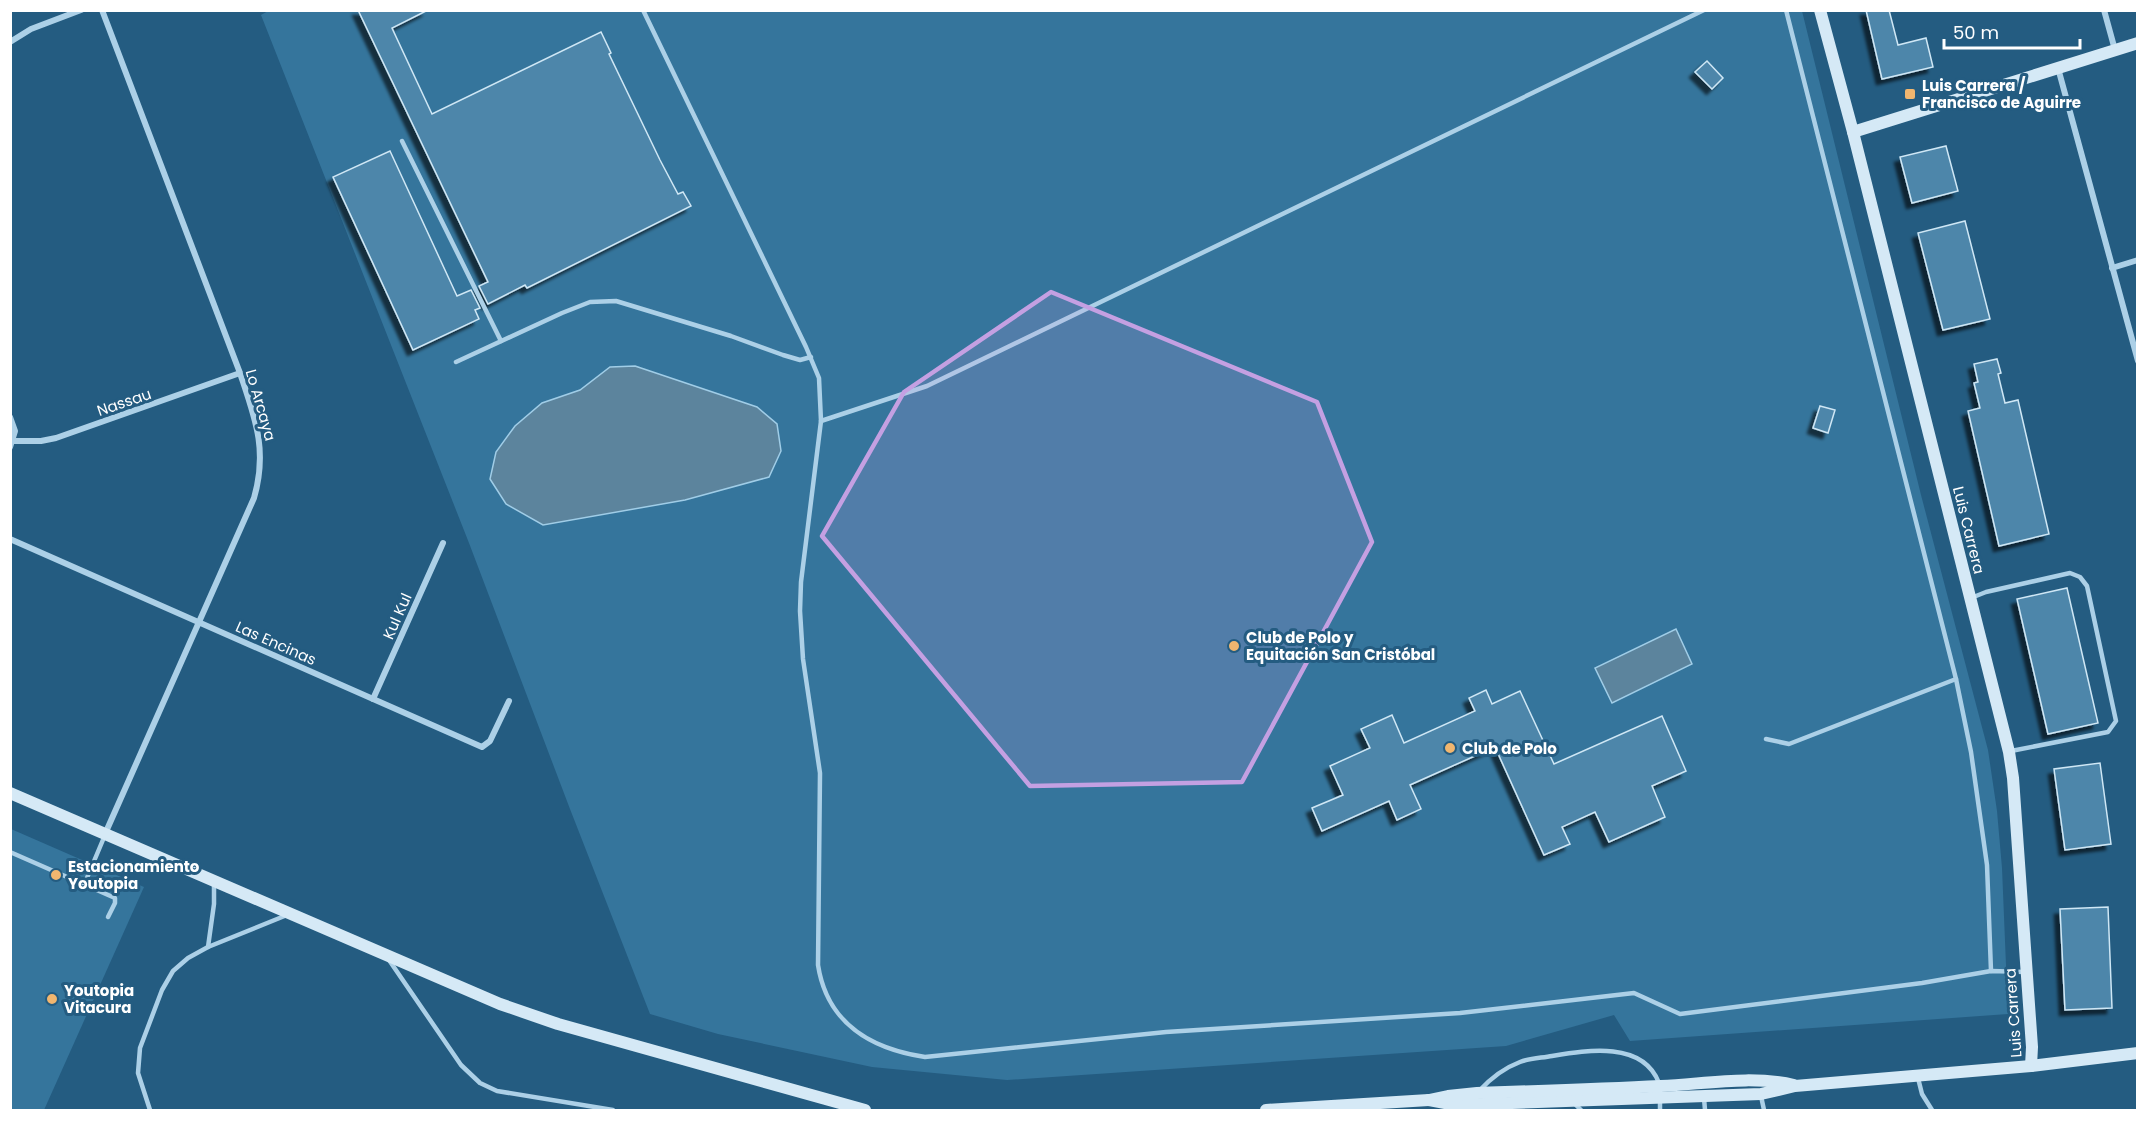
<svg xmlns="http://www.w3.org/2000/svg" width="2148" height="1121" font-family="Poppins,sans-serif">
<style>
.pitch{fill:#35759c}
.water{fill:#5c849d;stroke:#a0cde7;stroke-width:1.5}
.building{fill:#4d86aa;stroke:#cfe7f5;stroke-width:1.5;filter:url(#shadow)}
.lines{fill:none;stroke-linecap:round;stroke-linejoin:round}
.lane{stroke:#acd0e7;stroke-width:4.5}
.street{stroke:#acd0e7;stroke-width:6}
.secondary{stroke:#d5e9f6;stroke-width:12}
.marked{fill:#c4a0e2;fill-opacity:0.2;stroke:#c4a0e2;stroke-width:4.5;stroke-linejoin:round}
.poi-dot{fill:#f1b66f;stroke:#245c81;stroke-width:2}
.labels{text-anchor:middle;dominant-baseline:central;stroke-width:6;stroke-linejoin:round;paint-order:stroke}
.poi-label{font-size:15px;font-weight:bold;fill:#fff;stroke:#245c81;text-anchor:start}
.street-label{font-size:15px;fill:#fff;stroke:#245c81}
</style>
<defs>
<filter id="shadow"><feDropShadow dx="-5.5" dy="5.5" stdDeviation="1.5" flood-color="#0009"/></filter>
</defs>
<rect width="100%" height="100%" fill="#245c81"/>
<g class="pitch">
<path d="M270 10 1802 11 1921 495 1988 750 1997 811 2002 868 2008 1014 1630 1041 1614 1015 1506 1046 1007 1080 872 1067 718 1034 650 1014 570 809 469 543 261 15Z"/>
<path d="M11 829 144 887 44 1110H11Z"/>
</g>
<g class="water">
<path d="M635 366 757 407 777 424 781 451 769 477 685 500 543 525 506 504 490 479 496 452 515 426 542 403 580 390 610 367Z"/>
<path d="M1676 629 1692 664 1612 703 1595 668Z"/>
</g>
<g class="building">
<path d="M358 10H428L392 28 432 114 601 32 611 53 609 54 660 160 678 194 683 192 691 206 527 288 525 285 488 304 479 286 488 282Z"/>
<path d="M1866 10H1889L1898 45 1926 38 1933 67 1882 79Z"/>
<path d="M1707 61 1723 78 1712 89 1695 72Z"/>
<path d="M1946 146 1958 191 1912 203 1900 157Z"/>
<path d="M390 151 457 296 471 290 480 308 475 310 479 319 413 350 333 177Z"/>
<path d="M1965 221 1990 319 1943 330 1918 233Z"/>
<path d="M1997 359 2001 373 1998 374 2005 403 2018 400 2049 534 1999 546 1968 411 1980 408 1974 383 1978 382 1974 364Z"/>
<path d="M1820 406 1835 410 1828 433 1813 428Z"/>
<path d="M2067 588 2098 723 2048 734 2017 599Z"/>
<path d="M1486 690 1492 704 1520 691 1554 764 1662 716 1686 771 1652 786 1665 817 1609 842 1595 812 1562 827 1570 844 1544 855 1495 747 1410 785 1421 809 1397 820 1389 801 1322 831 1312 808 1343 795 1330 766 1370 748 1361 729 1392 715 1404 743 1475 711 1469 698Z"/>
<path d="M2100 763 2111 844 2065 850 2054 769Z"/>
<path d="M2108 907 2112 1008 2065 1010 2060 909Z"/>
</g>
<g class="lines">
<g class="lane">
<path d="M643 10 806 347 819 378 821 421 801 582 800 611 803 659 820 773 818 965C827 1023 871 1049 925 1057L1166 1032 1460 1013 1634 993 1680 1014 1922 983 1991 971 2026 972"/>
<path d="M1786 10 1956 679 1971 752 1987 865 1991 971"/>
<path d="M402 141 501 341"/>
<path d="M456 362 562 313 590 302 616 301 731 336 783 355 800 360 811 357"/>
<path d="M821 421 927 386 1704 10"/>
<path d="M1971 598 1986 592 2070 573 2080 577 2087 586 2116 721 2108 732 2011 751"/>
<path d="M1766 739 1789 744 1956 679"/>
<path d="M10 852 115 898V903L108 917"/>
<path d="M84 885 105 835"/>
<path d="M208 947 214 904V882"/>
<path d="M389 960 461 1065 480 1083 497 1091 613 1110"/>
<path d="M1918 1078 1922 1094 1932 1110"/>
<path d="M1479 1091C1490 1079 1504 1068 1520 1062 1530 1058 1542 1058 1552 1056 1588 1050 1643 1041 1659 1083"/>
<path d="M1761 1096 1764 1110"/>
<path d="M1660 1098V1110"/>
<path d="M1704 1098 1705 1110"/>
<path d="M1574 1103 1581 1110"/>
<path d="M150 1110 138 1073 140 1048 162 990 173 971 188 958 208 947 287 915"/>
</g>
<g class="street">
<path d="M102 10 240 373C255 418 268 450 254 498L105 834"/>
<path d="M2104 10 2115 50"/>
<path d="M10 42 31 29 81 10"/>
<path d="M2058 68 2138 361"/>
<path d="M2112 268 2138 260"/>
<path d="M10 417 15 431 10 447"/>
<path d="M13 441H41L56 438 240 373"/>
<path d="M10 539 482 747 490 741 509 701"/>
<path d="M373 699 443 543"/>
</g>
<g class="secondary">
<path d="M1820 10 1853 132 2009 752 2013 778 2032 1047 2031 1066"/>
<path d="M1853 132 2138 43"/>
<path d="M10 793 500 1004 558 1024 865 1110"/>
<path d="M1429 1100 1456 1105 1761 1094 1795 1086 2031 1066 2138 1053"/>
<path d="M1266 1110 1429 1100 1448 1096 1477 1093C1538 1091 1600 1089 1661 1086 1705 1084 1751 1075 1794 1085"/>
</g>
</g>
<path class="marked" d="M1051 292 1317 402 1372 542 1242 782 1030 786 822 536 904 392Z"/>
<g class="poi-dot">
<rect x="1904" y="88" width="12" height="12" rx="3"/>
<circle cx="1234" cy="646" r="6"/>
<circle cx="1450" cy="748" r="6"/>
<circle cx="56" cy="875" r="6"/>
<circle cx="52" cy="999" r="6"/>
</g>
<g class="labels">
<g class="poi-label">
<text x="1922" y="85">Luis Carrera /<tspan x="1922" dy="17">Francisco de Aguirre</tspan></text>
<text x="1246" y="637">Club de Polo y<tspan x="1246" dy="17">Equitación San Cristóbal</tspan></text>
<text x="1462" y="748">Club de Polo</text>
<text x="68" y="866">Estacionamiento<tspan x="68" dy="17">Youtopia</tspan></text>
<text x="64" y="990">Youtopia<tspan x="64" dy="17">Vitacura</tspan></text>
</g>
<g class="street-label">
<text transform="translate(124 402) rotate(-19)">Nassau</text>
<text transform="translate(261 405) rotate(74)">Lo Arcaya</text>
<text transform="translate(1969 530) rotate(76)">Luis Carrera</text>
<text transform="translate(397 616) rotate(-66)">Kul Kul</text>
<text transform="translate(276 643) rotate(24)">Las Encinas</text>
<text transform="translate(2013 1013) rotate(-94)">Luis Carrera</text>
</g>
</g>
<rect width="2148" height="1121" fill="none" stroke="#ffffff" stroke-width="24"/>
<path d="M1944 39v9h136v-9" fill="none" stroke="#ffffff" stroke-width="3"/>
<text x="1953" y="39" font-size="18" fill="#ffffff" stroke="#245c81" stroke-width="4.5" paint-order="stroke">50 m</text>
</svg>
